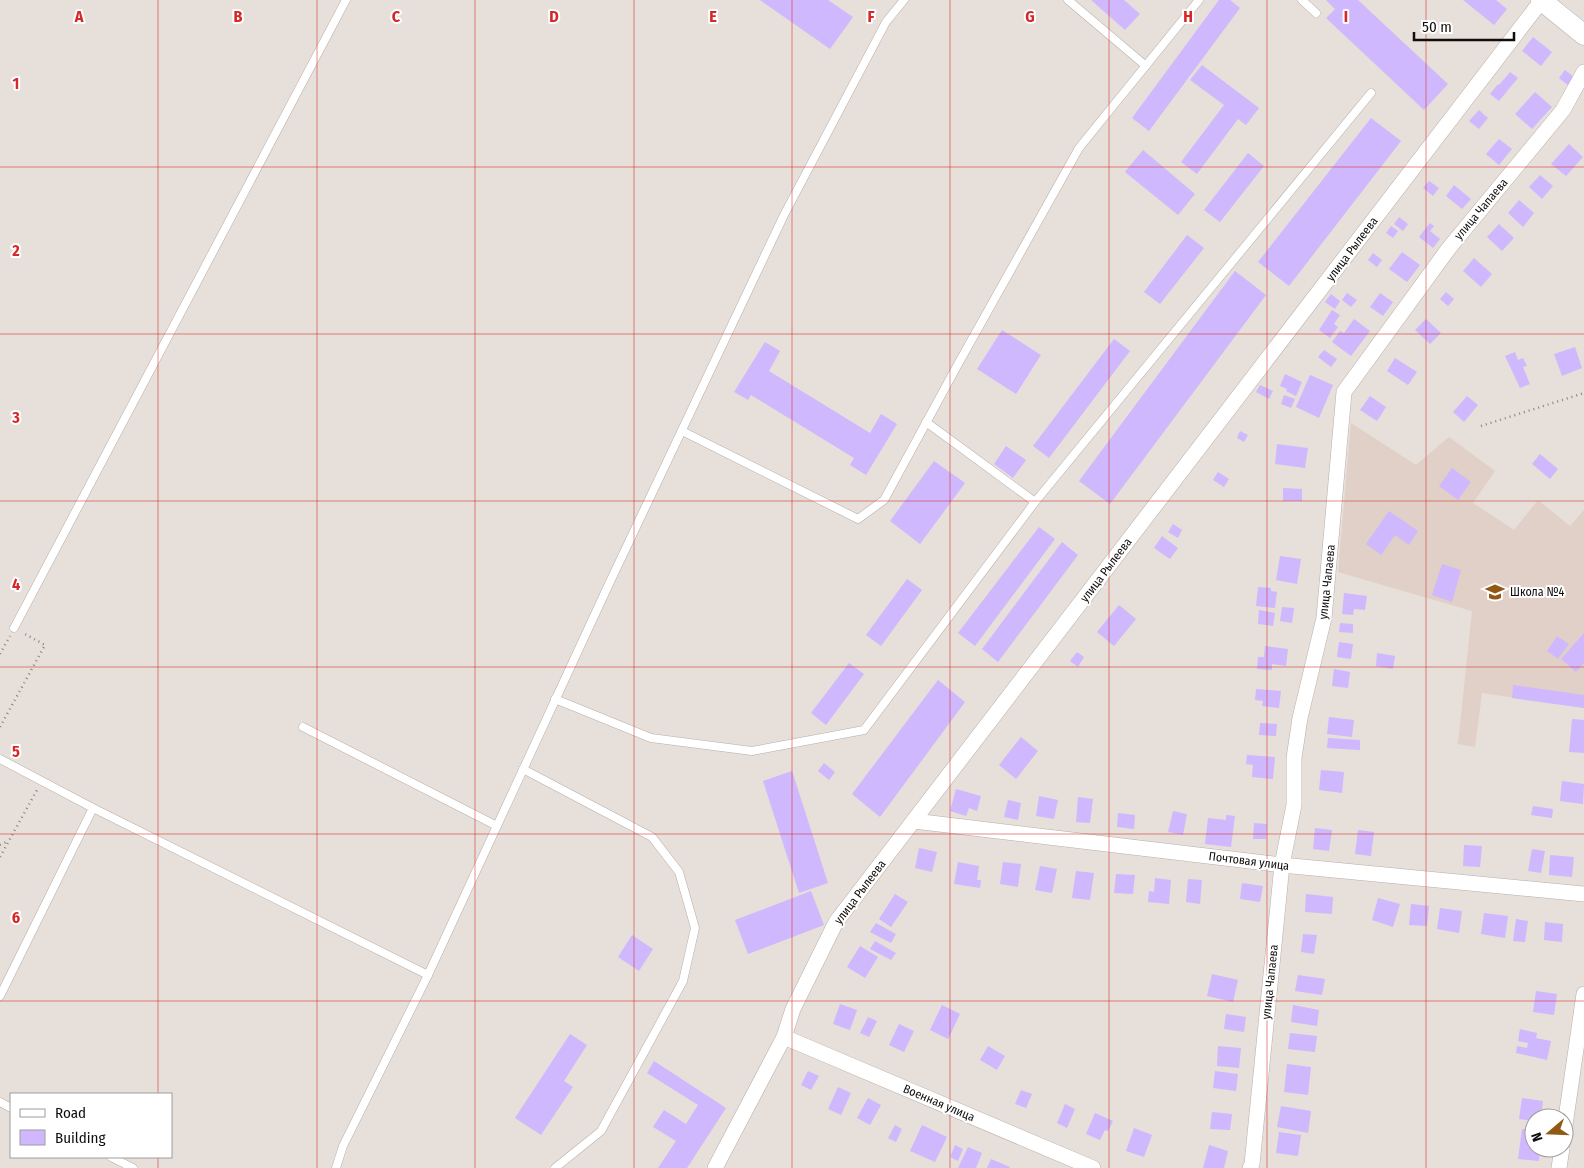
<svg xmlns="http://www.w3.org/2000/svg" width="1584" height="1168" font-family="'Fira Sans Condensed',sans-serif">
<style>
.built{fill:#e0d0c7}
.building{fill:#cfb8fd}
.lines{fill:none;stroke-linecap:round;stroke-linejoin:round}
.lane-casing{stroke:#b7afaa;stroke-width:9}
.street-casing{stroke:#b7afaa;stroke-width:16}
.secondary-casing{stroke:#b7afaa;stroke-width:21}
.path{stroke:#8b8581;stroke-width:2.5;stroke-dasharray:1 4;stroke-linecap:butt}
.lane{stroke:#fff;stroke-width:8}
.street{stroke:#fff;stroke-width:15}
.secondary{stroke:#fff;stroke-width:20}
.grid{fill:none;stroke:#d62828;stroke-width:1;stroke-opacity:0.55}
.labels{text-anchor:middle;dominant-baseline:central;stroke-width:4;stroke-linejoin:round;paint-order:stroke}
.street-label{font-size:12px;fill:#100d0c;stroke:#fff}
.poi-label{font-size:12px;fill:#100d0c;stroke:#fff;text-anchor:start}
.grid-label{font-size:16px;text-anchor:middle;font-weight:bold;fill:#d62828;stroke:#fff;stroke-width:4;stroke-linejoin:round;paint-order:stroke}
</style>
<rect width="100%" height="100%" fill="#e7dfd9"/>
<path class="built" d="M1351 423 1416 465 1449 437 1495 471 1473 503 1514 530 1538 500 1570 526 1584 510V708L1482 693 1475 747 1458 744 1472 611 1338 572Z"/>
<g class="building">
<path d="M760 0H828L853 17 830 49Z"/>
<path d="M1091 0H1124L1140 14 1125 30Z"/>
<path d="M1219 0H1230L1240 8 1149 131 1132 118Z"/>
<path d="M1326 0H1358L1448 84 1424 110 1326 18 1335 9Z"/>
<path d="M1463 0H1496L1507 9 1494 25Z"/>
<path d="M1533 37 1552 52 1541 66 1522 51Z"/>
<path d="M1202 65 1259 108 1246 125 1238 119 1197 174 1181 162 1224 105 1190 80Z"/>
<path d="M1565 70 1575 78 1569 86 1559 78Z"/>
<path d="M1510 72 1518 78 1499 101 1490 94 1498 84 1499 85Z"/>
<path d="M1535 92 1552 107 1532 129 1515 114Z"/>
<path d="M1479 110 1488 118 1479 129 1469 121Z"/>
<path d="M1371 118 1401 141 1289 286 1258 262Z"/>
<path d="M1499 139 1512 149 1499 165 1486 154Z"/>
<path d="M1569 144 1583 157 1566 176 1551 164Z"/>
<path d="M1143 150 1195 194 1178 215 1125 172Z"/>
<path d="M1248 153 1264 166 1220 222 1204 210Z"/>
<path d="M1540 175 1553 186 1542 199 1529 187Z"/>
<path d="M1429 181 1439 188 1433 196 1423 188Z"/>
<path d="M1454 185 1471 199 1462 209 1446 196Z"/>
<path d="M1519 200 1534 213 1523 227 1508 213Z"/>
<path d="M1399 217 1408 224 1403 231 1394 224Z"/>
<path d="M1430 223 1434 226 1430 231 1440 239 1433 248 1419 237Z"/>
<path d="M1499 224 1514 238 1502 251 1487 237Z"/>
<path d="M1391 226 1398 231 1393 238 1386 233Z"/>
<path d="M1187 235 1204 248 1160 304 1144 292Z"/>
<path d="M1402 252 1420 265 1407 282 1389 269Z"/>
<path d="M1373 253 1382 260 1377 267 1368 260Z"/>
<path d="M1474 258 1492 274 1481 287 1463 271Z"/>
<path d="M1235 271 1266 295 1110 504 1079 481Z"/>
<path d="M1446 292 1454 299 1448 306 1440 299Z"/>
<path d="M1347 293 1357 300 1351 307 1342 300Z"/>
<path d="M1380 293 1393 302 1383 316 1370 307Z"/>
<path d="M1331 294 1340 301 1335 309 1325 302Z"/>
<path d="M1332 310 1340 315 1334 324 1338 327 1330 338 1319 330Z"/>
<path d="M1354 319 1370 331 1351 356 1332 342 1340 331 1344 333Z"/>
<path d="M1426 319 1441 333 1430 344 1415 330Z"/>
<path d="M1002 330 1041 355 1016 394 977 369Z"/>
<path d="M1114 339 1130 351 1049 458 1033 446Z"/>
<path d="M765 342 780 351 769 371 870 433 881 414 897 424 866 475 850 465 854 458 751 395 748 400 734 392Z"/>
<path d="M1575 347 1582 368 1562 376 1554 354Z"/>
<path d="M1324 350 1337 359 1331 367 1318 357Z"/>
<path d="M1515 352 1518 360 1523 358 1527 366 1523 367 1530 384 1520 388 1505 356Z"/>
<path d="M1395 358 1417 372 1408 385 1387 371Z"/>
<path d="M1285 374 1302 382 1296 396 1286 391 1287 389 1280 386Z"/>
<path d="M1310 375 1333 385 1319 418 1296 407Z"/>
<path d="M1260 385 1273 391 1269 399 1256 392Z"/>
<path d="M1284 395 1295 399 1291 408 1281 404Z"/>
<path d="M1370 396 1386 407 1377 421 1360 410Z"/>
<path d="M1467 396 1478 405 1464 422 1453 412Z"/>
<path d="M1240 431 1248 435 1244 442 1237 438Z"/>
<path d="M1277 444 1308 448 1305 468 1275 464Z"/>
<path d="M1006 446 1026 460 1013 478 994 464Z"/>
<path d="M1540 454 1558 469 1550 479 1532 464Z"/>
<path d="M934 461 965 483 920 544 890 521Z"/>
<path d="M1452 468 1471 482 1458 500 1439 486Z"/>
<path d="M1218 472 1229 479 1224 487 1213 480Z"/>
<path d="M1283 488 1302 489V501H1283Z"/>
<path d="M1389 511 1418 531 1409 545 1395 535 1381 555 1366 544Z"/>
<path d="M1173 524 1182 530 1178 538 1168 532Z"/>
<path d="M1039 527 1055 539 975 646 958 633Z"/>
<path d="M1162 536 1178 548 1170 559 1154 548Z"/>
<path d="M1062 542 1078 555 998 662 982 649Z"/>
<path d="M1280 556 1301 559 1297 584 1276 580Z"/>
<path d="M1442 564 1461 570 1452 602 1432 595Z"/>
<path d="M907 579 922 590 881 646 866 635Z"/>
<path d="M1258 587 1271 588V591L1277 592 1275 608 1256 606Z"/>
<path d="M1344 593 1367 596 1365 610 1354 609 1353 615 1342 614Z"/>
<path d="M1119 605 1136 619 1114 646 1097 632Z"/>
<path d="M1282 607 1294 608 1292 623 1280 621Z"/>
<path d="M1259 610 1275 613 1273 626 1258 624Z"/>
<path d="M1340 623 1353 624V633L1339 632Z"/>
<path d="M1584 633V663L1576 672 1561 659Z"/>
<path d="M1557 636 1569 644 1558 659 1547 651Z"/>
<path d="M1339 642 1353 644 1351 659 1337 657Z"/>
<path d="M1265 646 1288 649 1286 666 1272 664V670L1257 669 1258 657H1264Z"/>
<path d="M1077 652 1084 657 1078 667 1070 661Z"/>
<path d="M1377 653 1395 656 1393 669 1376 666Z"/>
<path d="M849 663 864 674 826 725 811 713Z"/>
<path d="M1334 669 1350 672 1348 688 1332 686Z"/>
<path d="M938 680 965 702 880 817 852 794Z"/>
<path d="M1513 685 1584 695V708L1512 698Z"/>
<path d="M1256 689 1281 691 1279 708 1262 706 1263 701 1255 700Z"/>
<path d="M1329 717 1354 720 1352 737 1327 734Z"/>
<path d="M1572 719 1584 720V753L1569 752Z"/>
<path d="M1260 723 1277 724 1276 736 1259 735Z"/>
<path d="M1021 737 1038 751 1016 779 999 765Z"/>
<path d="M1328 738 1360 740V750L1327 748Z"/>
<path d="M1247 755 1275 757 1273 779 1252 777 1253 765 1246 764Z"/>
<path d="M824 763 835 772 829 780 818 771Z"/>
<path d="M1321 770 1344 772 1342 793 1319 790Z"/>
<path d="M792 771 828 883 799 893 763 781Z"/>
<path d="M1562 781 1584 784 1583 804 1560 801Z"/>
<path d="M956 789 981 796 977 811 969 808 966 816 950 811Z"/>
<path d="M1039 796 1058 800 1054 819 1036 816Z"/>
<path d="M1078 797 1093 799 1090 823 1076 822Z"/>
<path d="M1008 800 1021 803 1018 820 1004 817Z"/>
<path d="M1533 806 1553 809 1552 818 1531 815Z"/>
<path d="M1173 811 1187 814 1183 835 1168 832Z"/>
<path d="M1118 813 1135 815 1134 829 1117 827Z"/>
<path d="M1226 815 1235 816 1231 847 1205 844 1208 818 1226 820Z"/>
<path d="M1254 823 1267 824 1266 839H1253Z"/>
<path d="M1315 828 1332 830 1329 851 1313 849Z"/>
<path d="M1358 830 1374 832 1371 856 1355 854Z"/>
<path d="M1464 845 1482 846 1480 867 1463 866Z"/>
<path d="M919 848 937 852 932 872 915 868Z"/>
<path d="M1532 849 1545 851 1541 873 1528 871Z"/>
<path d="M1550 855 1574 857 1572 877 1549 875Z"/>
<path d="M958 862 979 866 977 880H981L980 888 954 884Z"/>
<path d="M1003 862 1021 864 1018 887 1000 884Z"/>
<path d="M1040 866 1057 869 1052 893 1035 890Z"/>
<path d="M1076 871 1094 873 1090 900 1072 898Z"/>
<path d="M1116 874 1135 875 1133 894 1114 893Z"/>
<path d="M1155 878 1171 880 1169 904 1148 902 1149 891 1154 892Z"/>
<path d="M1188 879 1202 880 1200 904 1186 902Z"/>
<path d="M1242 883 1263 886 1260 902 1240 899Z"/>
<path d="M811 891 824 925 748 954 735 920Z"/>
<path d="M895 894 908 902 891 927 879 919Z"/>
<path d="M1306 894 1333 897 1332 914 1305 912Z"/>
<path d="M1378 898 1400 904 1393 927 1372 920Z"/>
<path d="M1411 904 1429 906 1427 926 1409 925Z"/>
<path d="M1440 908 1462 911 1459 933 1437 929Z"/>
<path d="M1484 913 1508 916 1505 938 1481 934Z"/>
<path d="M1516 919 1528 921 1525 942 1513 941Z"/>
<path d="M1545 922 1563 924 1562 942 1544 940Z"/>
<path d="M876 923 896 934 891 943 870 932Z"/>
<path d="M1303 934 1317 935 1314 954 1301 952Z"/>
<path d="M632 935 653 949 639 971 618 957Z"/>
<path d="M875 941 896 953 891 960 870 949Z"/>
<path d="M860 946 878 957 865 978 847 967Z"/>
<path d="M1212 974 1238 980 1233 1002 1207 996Z"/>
<path d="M1298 975 1325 979 1322 995 1295 991Z"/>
<path d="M1536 991 1557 994 1554 1015 1533 1012Z"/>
<path d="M840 1004 857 1010 850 1030 833 1024Z"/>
<path d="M942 1005 960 1014 948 1039 930 1030Z"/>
<path d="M1293 1005 1319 1010 1317 1026 1291 1022Z"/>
<path d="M1226 1014 1246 1017 1244 1032 1224 1029Z"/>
<path d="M868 1017 877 1021 869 1037 860 1033Z"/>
<path d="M899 1024 914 1031 904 1052 889 1045Z"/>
<path d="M1520 1029 1537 1033 1536 1038 1551 1041 1547 1060 1516 1053 1517 1046 1527 1048 1528 1043 1518 1041Z"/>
<path d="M1290 1033 1317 1036 1315 1052 1288 1049Z"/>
<path d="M570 1034 587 1045 564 1081 573 1087 541 1135 515 1118Z"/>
<path d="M988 1046 1005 1056 997 1070 980 1060Z"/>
<path d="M1218 1046 1241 1048 1239 1068 1217 1066Z"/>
<path d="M654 1061 726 1108 687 1168H658L676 1141 653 1127 664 1110 686 1124 698 1105 647 1073Z"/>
<path d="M1287 1064 1311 1067 1308 1095 1284 1092Z"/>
<path d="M808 1071 819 1076 811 1090 801 1085Z"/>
<path d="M1215 1071 1238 1074 1236 1091 1213 1088Z"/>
<path d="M838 1087 851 1093 841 1115 828 1109Z"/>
<path d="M1021 1090 1032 1094 1026 1108 1015 1104Z"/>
<path d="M868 1098 881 1105 870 1125 857 1118Z"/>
<path d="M1522 1098 1543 1101 1541 1118H1534V1121L1519 1119Z"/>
<path d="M1065 1104 1075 1109 1067 1128 1057 1123Z"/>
<path d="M1281 1106 1311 1111 1308 1133 1277 1127Z"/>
<path d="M1212 1112 1232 1114 1230 1130 1210 1129Z"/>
<path d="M1095 1113 1113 1121 1108 1131 1105 1130 1100 1140 1086 1134Z"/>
<path d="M895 1125 902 1129 896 1142 888 1138Z"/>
<path d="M922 1125 947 1137 935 1162 910 1151Z"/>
<path d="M1134 1128 1152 1135 1144 1157 1126 1151Z"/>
<path d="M1522 1129 1534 1130V1148H1540L1539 1161 1518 1159Z"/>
<path d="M1279 1132 1301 1135 1298 1156 1276 1153Z"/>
<path d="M955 1145 963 1149 958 1161 950 1157Z"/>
<path d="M1209 1145 1228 1151 1224 1168H1203Z"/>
<path d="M968 1147 982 1153 976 1168H958Z"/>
<path d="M991 1159 1010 1167 1009 1168H987Z"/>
</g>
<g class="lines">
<g class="lane-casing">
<g id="lane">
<path d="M1068 0 1146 66"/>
<path d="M1302 0 1316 13"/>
<path d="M926 422 1035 502"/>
<path d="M682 431 858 519 884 500 957 366 1079 148 1199 0"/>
<path d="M14 628 346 0"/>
<path d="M555 699 651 738 752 751 864 730 1035 502 1371 93"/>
<path d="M303 727 497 826"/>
<path d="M0 759 93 808 428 975"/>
<path d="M523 769 652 837 679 872 695 928 683 981 601 1131 555 1168"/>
<path d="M0 996 93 808"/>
<path d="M0 1102 11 1108"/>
<path d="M111 1157 133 1168"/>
<path d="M336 1168 343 1146 428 975 608 586 784 215 886 22 904 0"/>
</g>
</g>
<g class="street-casing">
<g id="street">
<path d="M914 821 1282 865 1584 894"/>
<path d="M784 1037 1093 1168"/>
<path d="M1564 1132 1584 994"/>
<path d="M715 1168 784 1037 793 1009 836 922 1542 0"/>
<path d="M1250 1168 1252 1164 1282 865 1294 805V758L1300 718 1324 618 1344 392 1449 248 1563 110 1584 72"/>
<path d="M1559 1168 1562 1148"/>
</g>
</g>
<g class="secondary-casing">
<path id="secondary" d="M1541 0 1584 35"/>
</g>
<g class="path">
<path d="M1481 426 1584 393"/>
<path d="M0 654 10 636"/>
<path d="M0 727 45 645 23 633"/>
<path d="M0 845 8 841"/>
<path d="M0 857 37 790"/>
</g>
<use href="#lane" class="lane"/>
<use href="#street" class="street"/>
<use href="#secondary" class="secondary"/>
</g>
<path class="grid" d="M158 0V1094M317 0V1168M475 0V1168M634 0V1168M792 0V1168M950 0V1168M1109 0V1168M1267 0V1168M1426 0V1168M0 167H1584M0 334H1584M0 501H1584M0 667H1584M0 834H1584M0 1001H1584M158 1157V1168"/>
<defs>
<g id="school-bare" transform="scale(1.5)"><path d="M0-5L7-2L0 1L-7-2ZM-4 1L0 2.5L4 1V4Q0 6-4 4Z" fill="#925915" stroke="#fff" stroke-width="2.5" paint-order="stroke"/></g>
</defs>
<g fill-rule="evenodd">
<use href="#school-bare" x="1495" y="592"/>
</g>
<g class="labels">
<g class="street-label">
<text transform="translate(1481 209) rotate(-50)">улица Чапаева</text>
<text transform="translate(1352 249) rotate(-53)">улица Рылеева</text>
<text transform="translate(1106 570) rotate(-53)">улица Рылеева</text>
<text transform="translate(1327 582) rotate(-84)">улица Чапаева</text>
<text transform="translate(1249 861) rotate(7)">Почтовая улица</text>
<text transform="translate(860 892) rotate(-53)">улица Рылеева</text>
<text transform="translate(1270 982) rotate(-84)">улица Чапаева</text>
<text transform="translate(939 1103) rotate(23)">Военная улица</text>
</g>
<g class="poi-label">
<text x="1510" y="592">Школа №4</text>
</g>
</g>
<g class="grid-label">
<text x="79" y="22">A</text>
<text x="238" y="22">B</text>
<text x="396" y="22">C</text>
<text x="554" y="22">D</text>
<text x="713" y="22">E</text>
<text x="871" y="22">F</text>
<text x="1030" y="22">G</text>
<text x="1188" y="22">H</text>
<text x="1346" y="22">I</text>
<text x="16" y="89">1</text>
<text x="16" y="256">2</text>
<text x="16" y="423">3</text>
<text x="16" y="590">4</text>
<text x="16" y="757">5</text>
<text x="16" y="923">6</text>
</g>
<rect x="10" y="1093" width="162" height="65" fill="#ffffff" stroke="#9f9e9e"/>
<rect x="20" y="1109" width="25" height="8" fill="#ffffff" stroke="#9f9e9e"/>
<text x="55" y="1118" font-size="15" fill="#100d0c">Road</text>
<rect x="20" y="1130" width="25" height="15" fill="#cfb8fd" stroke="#9f9e9e"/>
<text x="55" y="1143" font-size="15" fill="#100d0c">Building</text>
<g transform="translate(1549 1133) rotate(251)"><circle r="24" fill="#ffffff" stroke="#9f9e9e"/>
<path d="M0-4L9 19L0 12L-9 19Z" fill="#925915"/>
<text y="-8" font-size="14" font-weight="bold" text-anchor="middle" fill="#100d0c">N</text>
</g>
<path d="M1414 32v8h100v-8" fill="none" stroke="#100d0c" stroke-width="2.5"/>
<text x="1422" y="32" font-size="15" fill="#100d0c" stroke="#ffffff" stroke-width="4" paint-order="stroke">50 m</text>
</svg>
